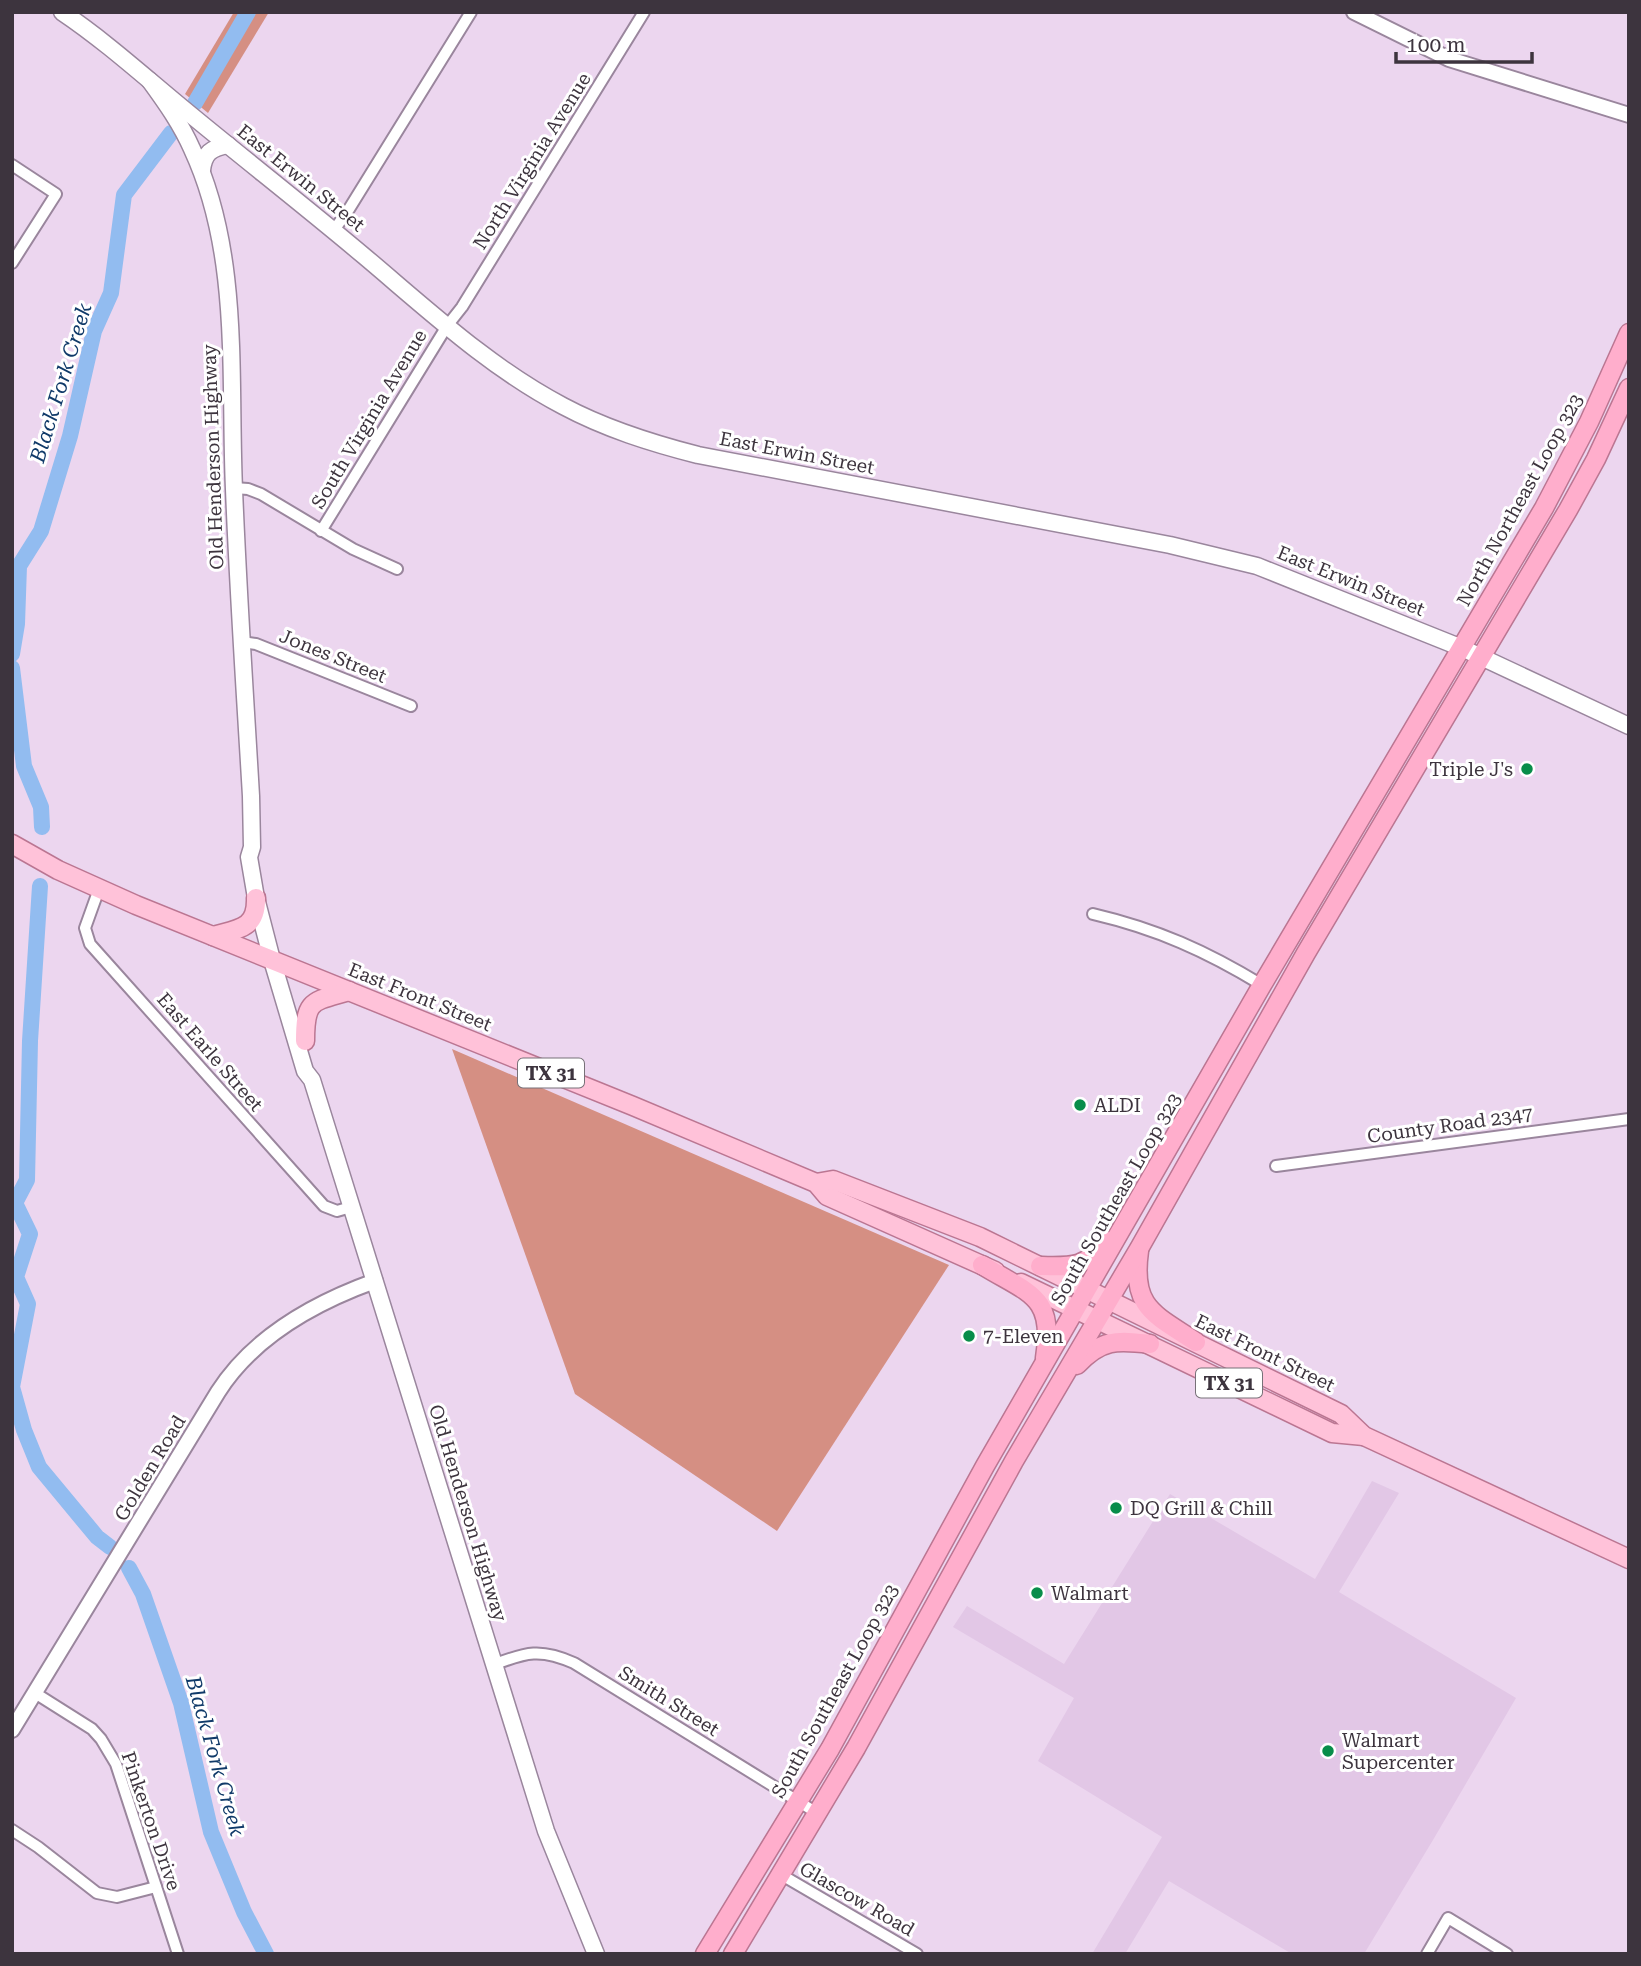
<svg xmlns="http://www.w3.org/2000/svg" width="1641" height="1966" font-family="'Roboto Serif',serif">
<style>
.built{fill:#e2c7e6}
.forest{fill:#d58f83}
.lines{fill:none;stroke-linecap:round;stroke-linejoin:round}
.stream{stroke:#92bcf0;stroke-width:2.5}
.river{stroke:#92bcf0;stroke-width:16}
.minor-casing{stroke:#9a869d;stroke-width:14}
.tertiary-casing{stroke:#9a869d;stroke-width:18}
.secondary-casing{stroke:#9a869d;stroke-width:19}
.primary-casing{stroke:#bb7692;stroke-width:21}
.trunk-casing{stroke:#bb7692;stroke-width:21}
.minor{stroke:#fff;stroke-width:10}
.tertiary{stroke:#fff;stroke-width:14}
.secondary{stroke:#fff;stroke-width:16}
.primary{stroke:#ffc2d9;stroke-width:18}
.trunk{stroke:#ffaecc;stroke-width:18}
.poi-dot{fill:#088d4a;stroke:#fff;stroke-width:2.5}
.labels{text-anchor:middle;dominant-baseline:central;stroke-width:6;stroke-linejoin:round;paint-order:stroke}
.shield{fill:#fff;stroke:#777178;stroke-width:2}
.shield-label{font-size:18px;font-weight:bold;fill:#3d343e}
.street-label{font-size:19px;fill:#3d343e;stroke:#fff}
.poi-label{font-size:19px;fill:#3d343e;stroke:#fff;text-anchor:start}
.water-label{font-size:21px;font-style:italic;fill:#103a69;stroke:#fff}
</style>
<rect width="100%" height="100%" fill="#ecd6ef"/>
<path class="built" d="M1372 1481 1399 1493 1339 1592 1516 1698 1433 1840 1364 1954H1292L1169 1881 1125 1954H1092L1162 1837 1038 1761 1074 1698 953 1627 967 1606 1064 1664 1170 1494 1315 1579Z"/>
<g class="forest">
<path d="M234 12H269L208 113 185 94Z"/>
<path d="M452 1049 949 1265 777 1531 575 1394Z"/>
</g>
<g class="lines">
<path class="stream" d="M12 1203H15"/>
<g class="river">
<path d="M195 103 248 12"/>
<path d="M12 654 17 624 19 566 41 531 70 436 94 331 111 293 124 195 171 133"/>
<path d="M12 668 24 766 41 807 42 827"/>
<path d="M40 886 30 1041 27 1180 15 1203 30 1234 16 1277 28 1304 12 1387 24 1430 39 1467 97 1537 110 1547"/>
<path d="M129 1568 143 1594 181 1703 211 1832 244 1912 266 1954"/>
</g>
<g class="minor-casing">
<g id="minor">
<path d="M12 165 56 194 12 263"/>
<path d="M334 230 349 209 471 12"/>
<path d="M234 488 248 489 261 494 353 549 397 569"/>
<path d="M321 531 447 326 462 307 644 12"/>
<path d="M242 642 256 644 411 706"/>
<path d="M99 889 85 928 90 944 324 1206 337 1211 351 1207"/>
<path d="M1093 914C1157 929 1206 951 1262 985"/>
<path d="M1276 1166 1629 1119"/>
<path d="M493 1665C526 1652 541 1648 574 1663L817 1813"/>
<path d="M35 1693 92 1729 101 1739 116 1764 178 1954"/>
<path d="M12 1830 38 1847 97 1893 117 1897 156 1887"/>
<path d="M780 1874 917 1954"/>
<path d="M1427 1954 1448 1918 1507 1954"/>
</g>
</g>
<g class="tertiary-casing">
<g id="tertiary">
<path d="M1354 12 1449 59 1629 115"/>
<path d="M12 1730 218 1392C253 1337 314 1303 375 1281"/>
</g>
</g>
<g class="secondary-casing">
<g id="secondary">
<path d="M62 12C108 43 148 80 191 115 248 162 307 208 364 256 427 309 490 368 563 406 606 429 651 443 698 455L1170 545 1257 566 1462 648 1629 726"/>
<path d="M150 81C166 103 181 124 192 149 241 254 229 376 234 489 238 591 245 694 251 796L252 847 249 857 256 898 272 960 305 1071 312 1080 546 1831 596 1954"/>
<path d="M202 170C204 153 211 148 228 145"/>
</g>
</g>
<g class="primary-casing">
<g id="primary">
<path d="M12 844 58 870 136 905 633 1106 816 1183 827 1196 995 1271"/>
<path d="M213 936C238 929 257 929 256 898"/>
<path d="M305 1041C305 999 312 1002 349 991"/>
<path d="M816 1183 833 1180 980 1237 1341 1414 1364 1436 1629 1559"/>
<path d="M1021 1283 1332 1433 1364 1436"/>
</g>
</g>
<g class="trunk-casing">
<g id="trunk">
<path d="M1139 1251C1131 1308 1154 1314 1196 1342"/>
<path d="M982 1265C1029 1294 1055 1295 1045 1358"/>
<path d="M1040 1266C1073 1267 1085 1268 1107 1241"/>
<path d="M1077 1365C1101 1339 1117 1340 1150 1344"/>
<path d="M705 1954 830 1749 985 1466 1262 985 1544 508 1589 422 1629 333"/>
<path d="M733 1954 856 1748 1014 1461 1140 1247 1306 953 1568 510 1596 459 1629 388"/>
</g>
</g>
<use href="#minor" class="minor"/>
<use href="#tertiary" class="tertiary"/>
<use href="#secondary" class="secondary"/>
<use href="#primary" class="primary"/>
<use href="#trunk" class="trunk"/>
</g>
<g class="poi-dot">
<circle cx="1527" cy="769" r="7"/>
<circle cx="1080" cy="1105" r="7"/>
<circle cx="969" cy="1336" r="7"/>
<circle cx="1116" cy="1508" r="7"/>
<circle cx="1037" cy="1593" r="7"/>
<circle cx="1328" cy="1751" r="7"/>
</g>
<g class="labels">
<g class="shield">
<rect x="518" y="1058.5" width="66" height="29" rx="5"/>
<rect x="1196" y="1368.5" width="66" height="29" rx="5"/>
</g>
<g class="shield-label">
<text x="551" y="1073">TX 31</text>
<text x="1229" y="1383">TX 31</text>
</g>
<g class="street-label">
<text transform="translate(532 161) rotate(-58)">North Virginia Avenue</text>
<text transform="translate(301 178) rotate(39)">East Erwin Street</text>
<text transform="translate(369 419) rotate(-59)">South Virginia Avenue</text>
<text transform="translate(797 453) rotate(11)">East Erwin Street</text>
<text transform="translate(213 457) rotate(-92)">Old Henderson Highway</text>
<text transform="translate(1520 500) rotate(-61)">North Northeast Loop 323</text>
<text transform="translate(1351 581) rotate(22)">East Erwin Street</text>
<text transform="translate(333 656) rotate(22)">Jones Street</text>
<text transform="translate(420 997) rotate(22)">East Front Street</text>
<text transform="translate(210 1052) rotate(49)">East Earle Street</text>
<text transform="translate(1450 1125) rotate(-8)">County Road 2347</text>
<text transform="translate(1116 1199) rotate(-60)">South Southeast Loop 323</text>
<text transform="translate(1265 1353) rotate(26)">East Front Street</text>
<text transform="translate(150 1468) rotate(-59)">Golden Road</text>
<text transform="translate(468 1513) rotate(73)">Old Henderson Highway</text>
<text transform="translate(835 1691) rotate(-61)">South Southeast Loop 323</text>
<text transform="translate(669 1701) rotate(32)">Smith Street</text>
<text transform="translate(151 1821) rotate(71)">Pinkerton Drive</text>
<text transform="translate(857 1899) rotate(30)">Glascow Road</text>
</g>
<g class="poi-label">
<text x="1513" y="769" text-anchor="end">Triple J's</text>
<text x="1094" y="1105">ALDI</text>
<text x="983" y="1336">7-Eleven</text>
<text x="1130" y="1508">DQ Grill &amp; Chill</text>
<text x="1051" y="1593">Walmart</text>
<text x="1342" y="1740">Walmart<tspan x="1342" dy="22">Supercenter</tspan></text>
</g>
<g class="water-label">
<text transform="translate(61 383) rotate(-73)">Black Fork Creek</text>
<text transform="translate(215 1756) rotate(74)">Black Fork Creek</text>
</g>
</g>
<rect width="1641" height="1966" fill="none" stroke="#3d343e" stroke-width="28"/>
<path d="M1396 52v10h136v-10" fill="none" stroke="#3d343e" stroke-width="3.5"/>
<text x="1406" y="52" font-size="21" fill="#3d343e" stroke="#ffffff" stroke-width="5" paint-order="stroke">100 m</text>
</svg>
